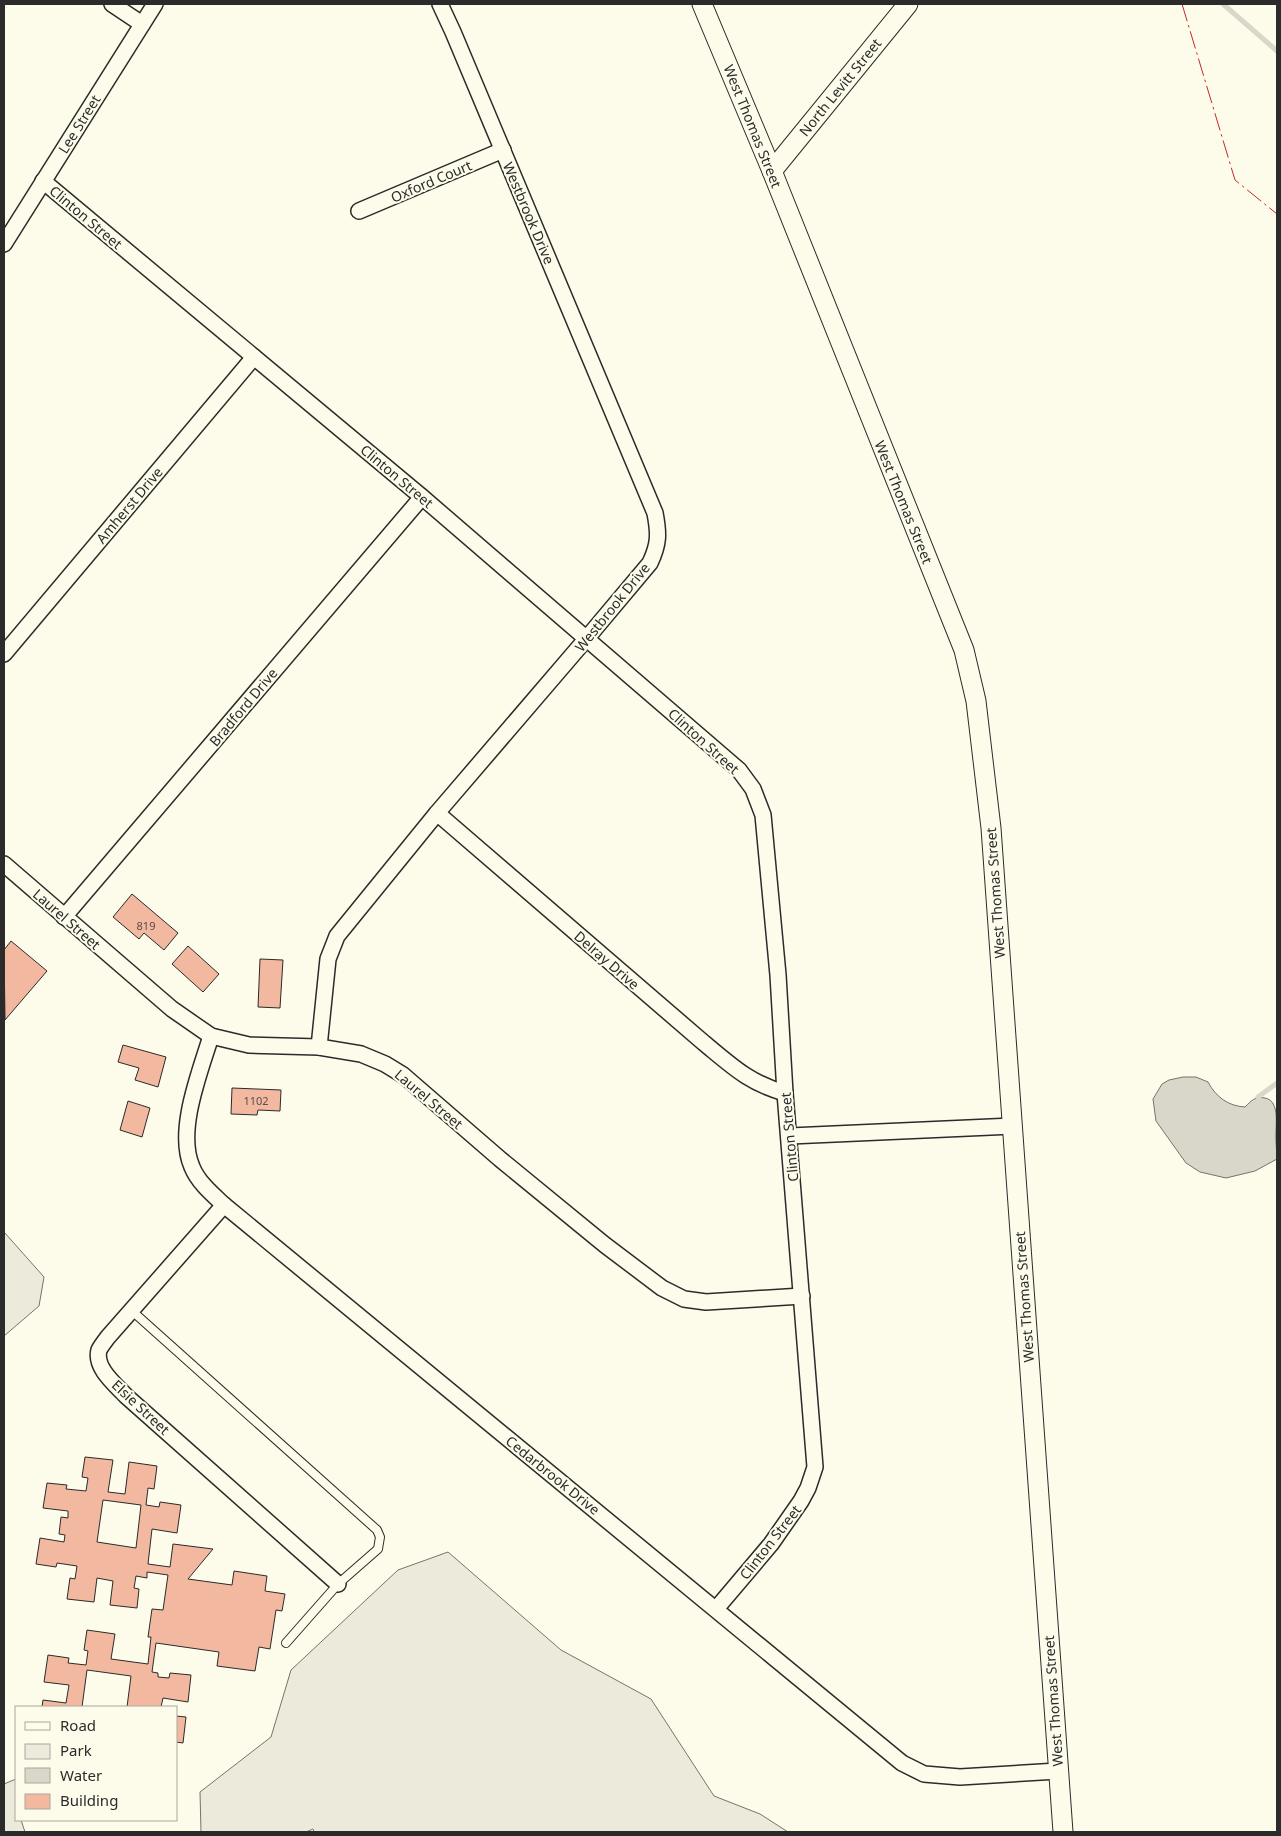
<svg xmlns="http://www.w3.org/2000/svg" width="1281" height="1836" font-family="'Noto Sans',sans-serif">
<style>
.green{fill:#ecebdb;stroke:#74746e}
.water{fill:#d8d7c9;stroke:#74746e}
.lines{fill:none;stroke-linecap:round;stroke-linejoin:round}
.stream{stroke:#d8d7c9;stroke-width:5}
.building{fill:#f2b8a0;stroke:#2b2b2b;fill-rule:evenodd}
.service-casing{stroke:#2b2b2b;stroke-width:10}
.minor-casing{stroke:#2b2b2b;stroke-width:18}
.tertiary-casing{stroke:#2b2b2b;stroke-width:21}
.service{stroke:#fdfbea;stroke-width:8}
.minor{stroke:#fdfbea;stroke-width:15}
.tertiary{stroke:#fdfbea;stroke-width:19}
.power{stroke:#c62828;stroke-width:1;stroke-dasharray:18 4 2.5 4;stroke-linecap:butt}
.labels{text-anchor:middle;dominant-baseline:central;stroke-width:4;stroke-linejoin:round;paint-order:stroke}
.number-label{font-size:11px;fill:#5d4e48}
.street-label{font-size:14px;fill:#2b2b2b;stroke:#fdfbea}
</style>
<rect width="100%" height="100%" fill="#fdfbea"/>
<g class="green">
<path d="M4 1232 44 1277 39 1306 4 1336Z"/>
<path d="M448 1552 561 1650 651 1699 714 1796 760 1814 788 1832H314L313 1829 306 1832H201L200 1792 271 1737 291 1670 398 1570Z"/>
<path d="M16 1779V1820H21L25 1832H4V1784Z"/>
</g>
<path class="water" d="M1183 1077H1196L1208 1082C1216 1097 1228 1106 1245 1107 1251 1101 1255 1096 1265 1098 1281 1101 1275 1127 1276 1140 1276 1146 1277 1152 1277 1159L1255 1171 1226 1178 1200 1172 1186 1163 1156 1121 1153 1099 1162 1084 1169 1080Z"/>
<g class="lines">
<g class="stream">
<path d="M1223 4 1277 51"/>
<path d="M1258 1097 1277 1083"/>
</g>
</g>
<g class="building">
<path d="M132 894 178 933 164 950 144 933 139 939 113 917Z"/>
<path d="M11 941 47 971 5 1020 4 950Z"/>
<path d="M188 946 219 974 203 992 172 964Z"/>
<path d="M260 959 283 960 280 1008 258 1007Z"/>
<path d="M123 1045 166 1057 158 1087 135 1080 139 1068 118 1062Z"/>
<path d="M232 1088 281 1090 280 1111 258 1110 257 1115 231 1114Z"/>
<path d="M128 1101 150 1108 142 1137 120 1130Z"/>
<path d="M85 1457 113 1460 108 1492 125 1494 129 1462 157 1466 154 1489 148 1488 146 1505 159 1507 160 1502 181 1505 177 1533 152 1529 148 1564 170 1567 173 1544 213 1549 188 1579 232 1585 234 1571 267 1576 265 1591 285 1594 282 1611 276 1610 270 1649 259 1647 255 1671 217 1666 219 1652 156 1643 152 1672 158 1673V1677L169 1678 170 1673 191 1675 188 1702 163 1698 161 1707H127L131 1676 87 1670 82 1707H42L43 1700 66 1703 69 1685 44 1682 48 1655 69 1658 68 1663 86 1665 88 1651 84 1650 87 1630 115 1634 111 1659 148 1664 151 1637H148L152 1609 163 1610 168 1575 147 1572V1578L136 1576 134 1588 139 1589 137 1608 110 1605 113 1581 97 1578 94 1602 67 1599 70 1578 75 1579 77 1566 57 1563 56 1567 36 1564 40 1538 64 1542 65 1535 59 1534 61 1517 68 1518V1511L43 1508 47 1483 67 1485 66 1489 86 1491 88 1478 82 1477ZM103 1500 141 1505 136 1548 97 1542Z"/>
<path d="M176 1716 186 1717 183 1743 176 1742Z"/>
</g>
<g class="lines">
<g class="service-casing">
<path id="service" d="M131 1310 377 1530 380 1537 378 1549 338 1584 286 1643"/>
</g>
<g class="minor-casing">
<g id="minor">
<path d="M112 4 142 24"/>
<path d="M43 181 422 497 739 770 753 789 763 815 778 975 785 1093 815 1467 808 1488 801 1501 771 1544 716 1609"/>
<path d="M359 211 503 150"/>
<path d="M4 244 155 4"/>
<path d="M4 654 254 357"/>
<path d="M437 813 704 1043C732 1066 749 1083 785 1093"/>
<path d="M4 864 172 1009 211 1036 249 1045 319 1047 361 1054 385 1064 403 1075 500 1159 605 1245 662 1288 684 1299 706 1302 802 1296"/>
<path d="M64 917 422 497"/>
<path d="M211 1036C200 1072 176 1131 192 1167 198 1182 212 1194 224 1205L902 1763 924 1774 960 1777 1058 1771"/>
<path d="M319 1047 328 959 337 936 437 813 587 638 650 563C659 544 659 534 655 513L453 32 440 4"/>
<path d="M790 1136 1013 1126"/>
<path d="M224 1205 108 1337C105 1341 101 1346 99 1350 94 1368 116 1385 126 1396L338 1584"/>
</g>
</g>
<g class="tertiary-casing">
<g id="tertiary">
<path d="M702 4 772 171 964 650 976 701 991 828 1063 1832"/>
<path d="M772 171 908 4"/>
</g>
</g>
<use href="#service" class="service"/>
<use href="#minor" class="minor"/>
<use href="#tertiary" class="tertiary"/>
<path class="power" d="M1182 4 1235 180 1277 214"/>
</g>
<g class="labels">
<g class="number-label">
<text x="146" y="925">819</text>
<text x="256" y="1100">1102</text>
</g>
<g class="street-label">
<text transform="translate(840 87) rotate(-51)">North Levitt Street</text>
<text transform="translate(79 124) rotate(-58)">Lee Street</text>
<text transform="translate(753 126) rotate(68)">West Thomas Street</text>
<text transform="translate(431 181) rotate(-23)">Oxford Court</text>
<text transform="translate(529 213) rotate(67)">Westbrook Drive</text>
<text transform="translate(86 217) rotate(40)">Clinton Street</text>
<text transform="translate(397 476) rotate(40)">Clinton Street</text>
<text transform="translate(904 502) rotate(68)">West Thomas Street</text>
<text transform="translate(129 505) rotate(-50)">Amherst Drive</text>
<text transform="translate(612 607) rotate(-51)">Westbrook Drive</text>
<text transform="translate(243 707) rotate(-50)">Bradford Drive</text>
<text transform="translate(704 741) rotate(42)">Clinton Street</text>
<text transform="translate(995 893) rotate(-94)">West Thomas Street</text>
<text transform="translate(67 919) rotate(41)">Laurel Street</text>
<text transform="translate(607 960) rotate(41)">Delray Drive</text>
<text transform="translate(429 1099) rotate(40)">Laurel Street</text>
<text transform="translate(789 1137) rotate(-95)">Clinton Street</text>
<text transform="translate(1024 1297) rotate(-94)">West Thomas Street</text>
<text transform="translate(141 1407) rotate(43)">Elsie Street</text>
<text transform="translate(553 1475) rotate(39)">Cedarbrook Drive</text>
<text transform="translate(770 1542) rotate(-52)">Clinton Street</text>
<text transform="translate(1053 1701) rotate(-94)">West Thomas Street</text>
</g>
</g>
<rect width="1281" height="1836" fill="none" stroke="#2b2b2b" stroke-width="10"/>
<rect x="15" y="1706" width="162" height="115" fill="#fdfbea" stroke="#a9a89e"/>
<rect x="25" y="1722" width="25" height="8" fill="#fdfbea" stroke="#a9a89e"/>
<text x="60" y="1731" font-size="15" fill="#2b2b2b">Road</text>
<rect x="25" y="1744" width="25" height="15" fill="#ecebdb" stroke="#a9a89e"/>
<text x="60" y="1756" font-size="15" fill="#2b2b2b">Park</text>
<rect x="25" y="1768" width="25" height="15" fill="#d8d7c9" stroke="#a9a89e"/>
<text x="60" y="1781" font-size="15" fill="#2b2b2b">Water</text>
<rect x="25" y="1794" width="25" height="15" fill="#f2b8a0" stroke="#a9a89e"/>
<text x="60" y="1806" font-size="15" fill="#2b2b2b">Building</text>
</svg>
